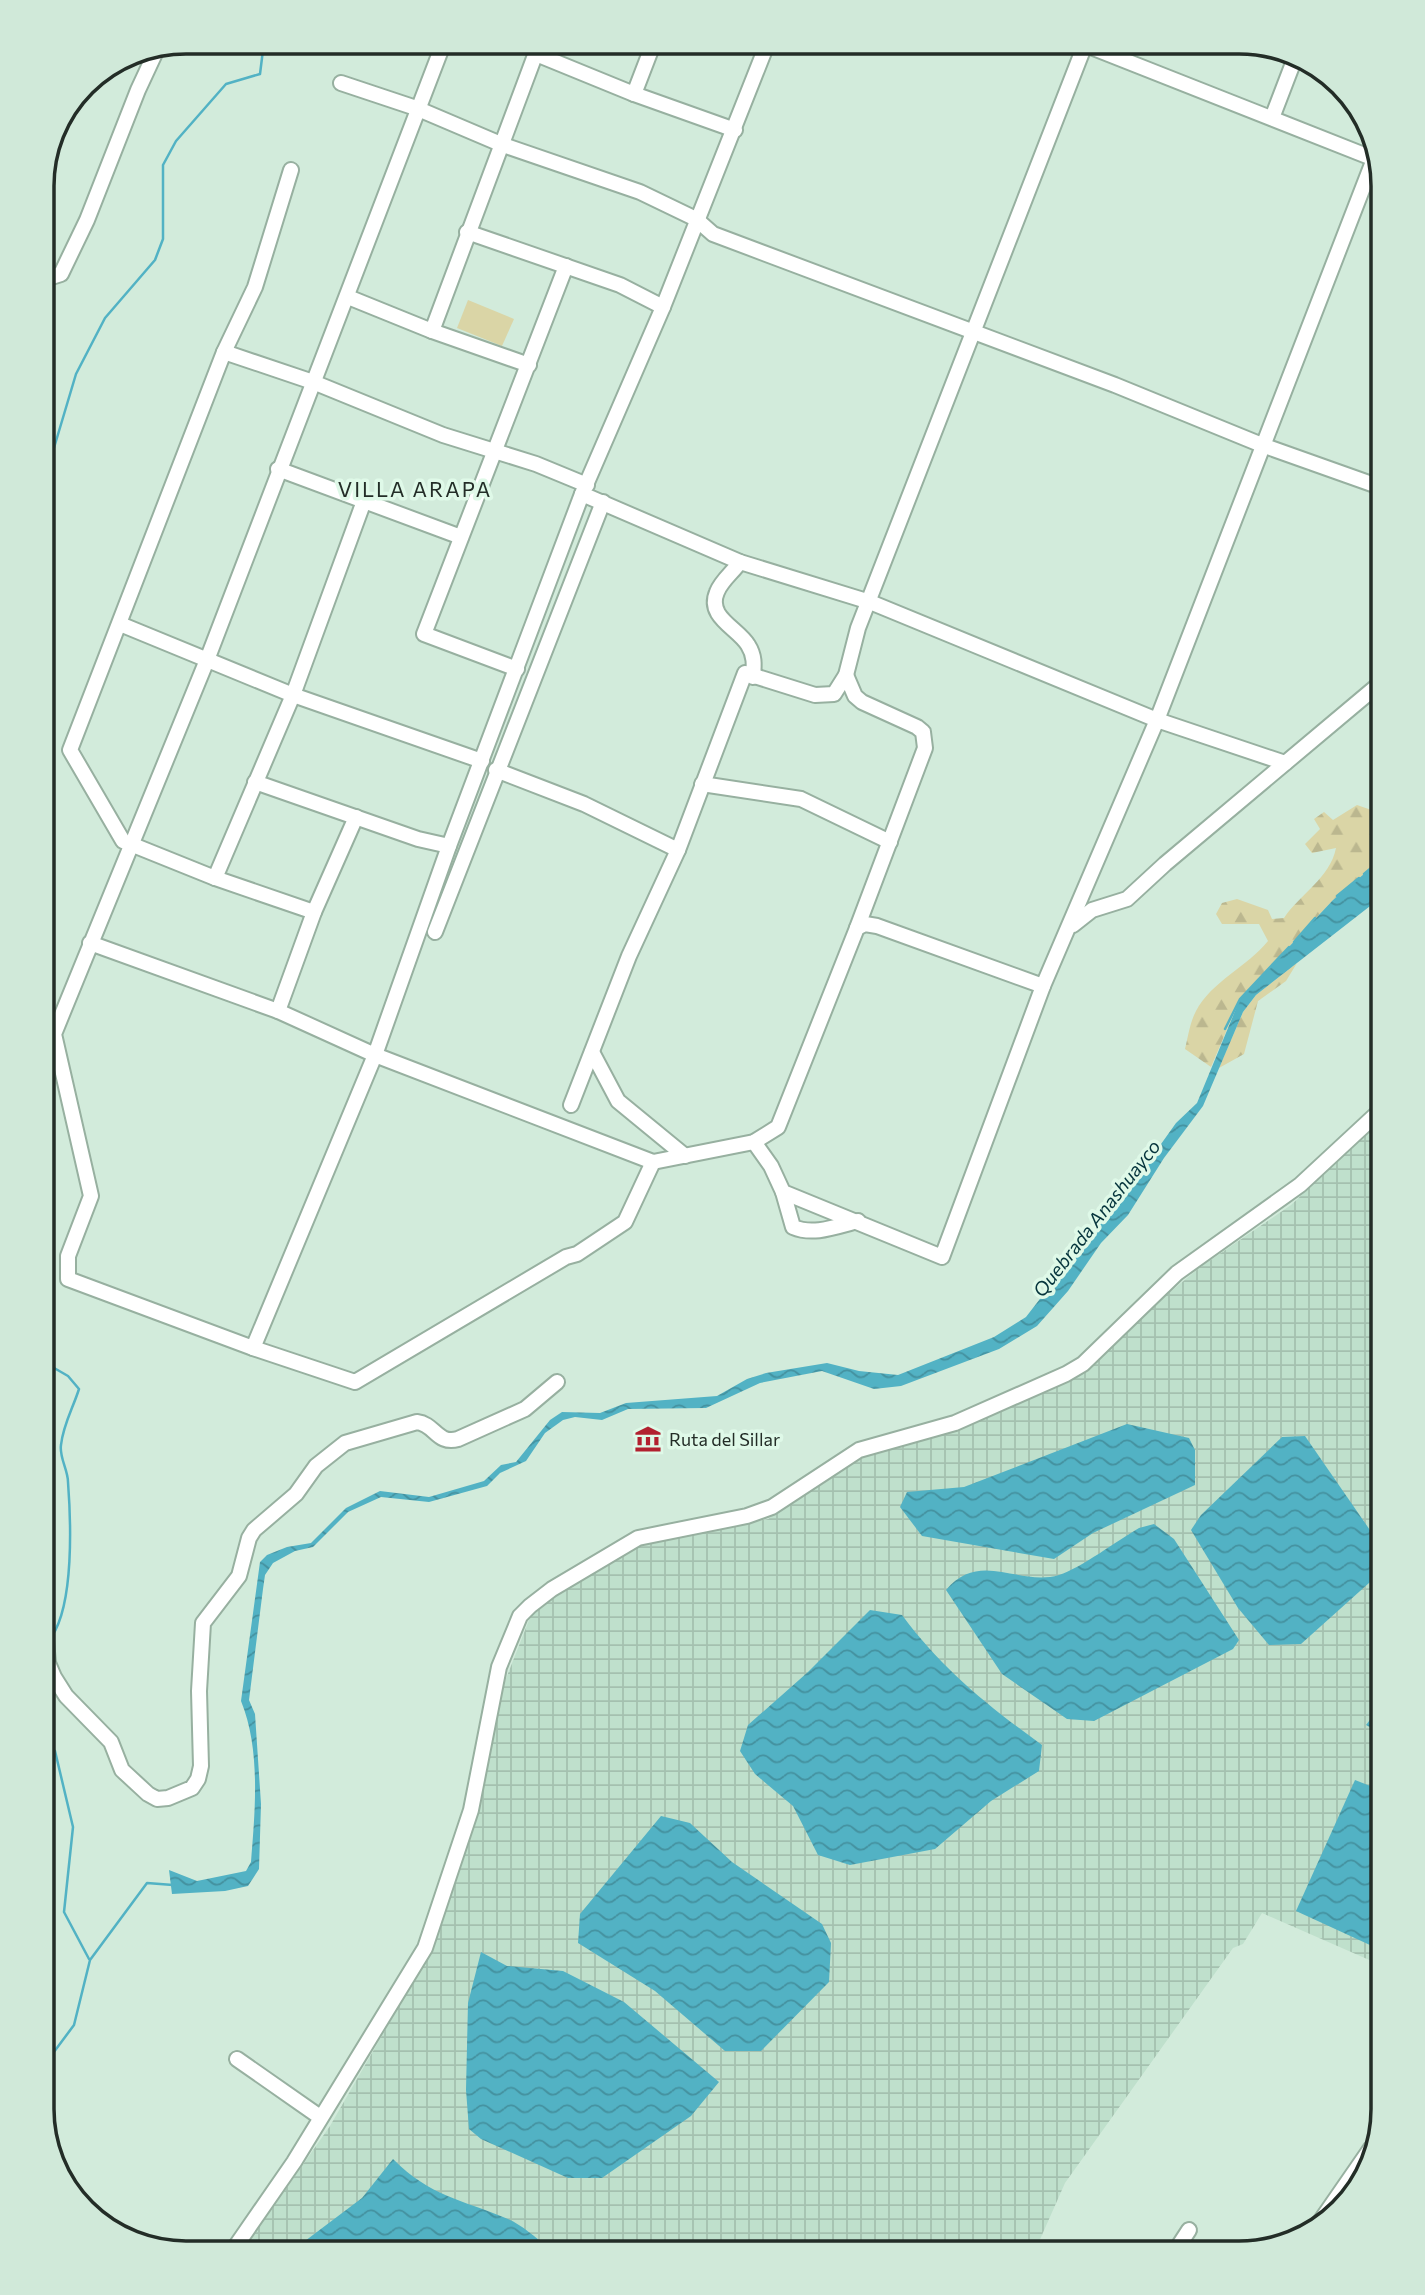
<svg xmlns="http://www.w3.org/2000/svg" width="1425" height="2295" font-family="Commissioner,sans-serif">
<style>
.industrial{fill:url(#industrial-grid)}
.forest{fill:url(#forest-firs)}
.park{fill:#dad5a6}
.water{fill:url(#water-waves)}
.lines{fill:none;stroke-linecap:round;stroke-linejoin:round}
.stream{stroke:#52b2c4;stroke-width:2.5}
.minor-casing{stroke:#97b0a0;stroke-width:18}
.major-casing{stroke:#97b0a0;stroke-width:21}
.minor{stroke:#fff;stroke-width:14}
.major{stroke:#fff;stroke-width:18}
.labels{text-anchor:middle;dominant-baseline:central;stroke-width:7;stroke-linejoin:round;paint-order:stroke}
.poi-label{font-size:18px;fill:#232d27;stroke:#dff9e8;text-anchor:start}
.water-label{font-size:19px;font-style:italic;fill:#05343c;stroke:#dff9e8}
.quarter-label{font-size:21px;letter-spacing:2px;fill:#232d27;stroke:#dff9e8}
.rim{fill:none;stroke:#232d27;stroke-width:3.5}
</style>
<defs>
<pattern id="industrial-grid" width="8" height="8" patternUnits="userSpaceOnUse" patternTransform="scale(1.75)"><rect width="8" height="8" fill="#bfe0cc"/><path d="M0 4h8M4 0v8" fill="none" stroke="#a4c0af"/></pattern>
<pattern id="forest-firs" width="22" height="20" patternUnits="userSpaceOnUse" patternTransform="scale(1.75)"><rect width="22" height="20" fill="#dad5a6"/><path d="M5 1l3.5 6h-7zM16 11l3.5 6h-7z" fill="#bbb78f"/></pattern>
<pattern id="water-waves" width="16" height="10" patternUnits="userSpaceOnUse" patternTransform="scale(1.75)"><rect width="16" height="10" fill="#52b2c4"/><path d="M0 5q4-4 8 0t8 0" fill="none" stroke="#44919f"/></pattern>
</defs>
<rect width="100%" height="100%" fill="#d2ebdb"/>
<path class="industrial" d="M1383 1118V1503L1372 1514 1383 1523V1966L1262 1913 1243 1944 1233 1948 1065 2183 1034 2253H829L808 2239 797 2253H241L330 2126 430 1952 490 1755 505 1681 529 1620 545 1599 627 1549 768 1519 855 1460 963 1428 1061 1383 1199 1268 1291 1205Z"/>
<g class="forest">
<path d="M1357 805 1383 814V858L1333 900 1240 999 1211 1067 1185 1049C1188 1037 1190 1022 1196 1011 1211 982 1248 966 1268 941L1259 924H1222L1216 914 1222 903 1237 899 1268 910 1272 919 1284 918C1300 894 1330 878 1336 848L1312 853 1305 844 1320 829 1314 819 1324 812 1333 820Z"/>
<path d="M1297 963 1286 981 1258 1001 1244 1054 1219 1068 1243 1012 1256 995Z"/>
</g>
<path class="park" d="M468 300 514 319 502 346 457 328Z"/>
<g class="water">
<path d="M1383 858V896L1256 995 1243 1012 1203 1106 1164 1158 1128 1215 1101 1243 1068 1291 1037 1326 999 1349 901 1386 874 1389 822 1371 760 1383 706 1408 628 1409 602 1420 575 1417 563 1420 545 1433 526 1461 500 1473 487 1486 429 1502 381 1497 348 1512 313 1547 295 1551 273 1563 265 1575 263 1589 249 1700 255 1714 261 1804 259 1869 248 1886 225 1891 172 1894 169 1870 197 1881 246 1871 251 1862C255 1811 261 1750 241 1701L260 1562 267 1555 287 1547 311 1543 346 1508 380 1491 429 1497 484 1481 501 1465 516 1462 550 1420 562 1412 600 1413 626 1403 717 1396 747 1379 766 1373 827 1363 859 1371 898 1375 994 1337 1026 1317 1090 1234 1129 1189 1176 1123 1197 1103 1240 999 1333 900Z"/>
<path d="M1127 1424 1189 1438 1195 1450V1485L1093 1533 1054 1559 922 1536 900 1507 907 1492 964 1487Z"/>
<path d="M1305 1436 1383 1549V1565L1379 1574 1301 1644 1269 1645 1238 1608 1191 1530 1201 1515 1282 1437Z"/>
<path d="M1154 1524 1174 1539 1239 1640 1233 1649 1094 1721 1067 1719 1002 1674 946 1590C980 1549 1019 1587 1059 1575 1081 1568 1118 1540 1139 1528Z"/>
<path d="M870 1610 902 1615C942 1669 988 1706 1042 1745L1039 1771 991 1801 935 1849 850 1865 818 1855 793 1806 755 1774 740 1751 748 1725 808 1672Z"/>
<path d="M1383 1703V1734L1366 1725Z"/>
<path d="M1355 1780 1383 1791V1951L1296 1911Z"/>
<path d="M661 1816 690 1823 732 1862 822 1924 831 1943 829 1982 761 2051H725L655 1991 578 1943 580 1914Z"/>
<path d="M481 1952 507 1966 563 1971 624 2002 719 2082 691 2116 602 2178H568L481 2139 469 2129 466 2090 468 2003Z"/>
<path d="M393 2159C431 2197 461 2199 508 2219 522 2225 536 2238 548 2247L551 2253H296L297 2247 362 2198Z"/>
</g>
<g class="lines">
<g class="stream">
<path d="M42 488 76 374 105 318 155 260 163 239V165L176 141 226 84 260 74 264 42"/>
<path d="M1364 874 1383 858"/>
<path d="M1337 896 1359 878"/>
<path d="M1294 942 1315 918"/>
<path d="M1225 1029 1240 999 1289 947"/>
<path d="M42 1361 68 1376 79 1389C73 1408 63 1425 61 1445 59 1457 68 1470 68 1482 71 1522 74 1603 52 1636"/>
<path d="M42 1745 55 1751 73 1827 64 1912 89 1959"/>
<path d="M42 2068 74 2025 90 1960 147 1883 173 1885"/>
</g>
<g class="minor-casing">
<g id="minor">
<path d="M444 42 207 660 54 1034 91 1196 68 1256V1279L253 1348 355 1382 566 1257 577 1254 625 1222 653 1162"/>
<path d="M1078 42 1377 160"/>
<path d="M536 54 634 94 735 130"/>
<path d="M341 83 416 108 503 145 640 192 696 219 713 234 1115 385 1262 445 1383 488"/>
<path d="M634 94 654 42"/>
<path d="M1272 118 1295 58"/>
<path d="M291 170 255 287 224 352 70 750 123 841 215 878 314 912"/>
<path d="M467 232 620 285 663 307"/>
<path d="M42 280 61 274 87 220 138 90 158 47"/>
<path d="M348 297 432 331 529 365"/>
<path d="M432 331 540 42"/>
<path d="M224 352 313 382 443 435 536 464 587 485"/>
<path d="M278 469 461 537"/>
<path d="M582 494 740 562 870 602 1157 720 1285 763"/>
<path d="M740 562C733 572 721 581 717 592 706 617 738 628 748 645 755 656 754 665 753 677"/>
<path d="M120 624 293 695 482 761"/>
<path d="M517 669 424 634 566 266"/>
<path d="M846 675 855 696 862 702 917 727 923 732 925 748 857 928"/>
<path d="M496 770 584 804 678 850"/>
<path d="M255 782 418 839 449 846"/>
<path d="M702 784 801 799 890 842"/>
<path d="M215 878 293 695 364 501"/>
<path d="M1073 925 1092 910 1127 899 1165 864 1383 681"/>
<path d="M435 932 603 502"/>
<path d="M90 943 278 1011 375 1055 653 1162 754 1142 778 1127 857 928 865 924 877 926 1043 986"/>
<path d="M278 1011 314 912 356 817"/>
<path d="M592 1052 618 1101 685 1156"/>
<path d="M571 1105 629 956 678 850 745 673 815 695 834 694 846 675 858 628 1086 42"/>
<path d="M754 1142 771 1166 783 1192 942 1257 1043 986 1157 720 1374 159"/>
<path d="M783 1192 793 1227C814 1236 837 1226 858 1221"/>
<path d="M253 1348 375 1055 449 846 582 494 663 307 768 42"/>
<path d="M42 1499 45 1528 42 1596 48 1663 54 1677 66 1696 111 1742 122 1770 148 1794 157 1799 168 1798 192 1788 198 1779 201 1766 199 1691 203 1623 239 1576 249 1538 254 1530 296 1494 316 1466 345 1443 417 1422C435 1424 437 1445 458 1439L525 1409 557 1382"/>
<path d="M237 2059 320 2117"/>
<path d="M1317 2226 1371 2148"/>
<path d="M231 2253 294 2162 425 1948 471 1810 499 1667 520 1616 530 1606 552 1589 638 1538 747 1516 772 1507 859 1450 955 1423 1066 1374 1083 1364 1177 1273 1300 1185 1383 1108"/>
<path d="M1174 2253 1189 2230"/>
</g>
</g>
<g class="major-casing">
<path id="major" d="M1374 159V149"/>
</g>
<use href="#minor" class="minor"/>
<use href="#major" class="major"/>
</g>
<defs>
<g id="museum-bare" transform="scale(2.1)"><path d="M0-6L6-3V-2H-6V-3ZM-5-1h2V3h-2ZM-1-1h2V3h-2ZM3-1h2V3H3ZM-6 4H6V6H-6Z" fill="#b2202f" stroke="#dff9e8" stroke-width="2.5" paint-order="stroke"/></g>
</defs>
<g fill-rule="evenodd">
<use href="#museum-bare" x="648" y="1439"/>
</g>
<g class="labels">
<g class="poi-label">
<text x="669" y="1439">Ruta del Sillar</text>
</g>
<g class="water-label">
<text transform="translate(1096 1218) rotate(-52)">Quebrada Anashuayco</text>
</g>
<g class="quarter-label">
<text x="415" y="488">VILLA ARAPA</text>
</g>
</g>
<path d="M0 0H1425V2295H0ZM186 54H1239A132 132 0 0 1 1371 186V2109A132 132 0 0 1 1239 2241H186A132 132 0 0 1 54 2109V186A132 132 0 0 1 186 54Z" fill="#d0e9d9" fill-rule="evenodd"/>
<path class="rim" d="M186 54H1239A132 132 0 0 1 1371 186V2109A132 132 0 0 1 1239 2241H186A132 132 0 0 1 54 2109V186A132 132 0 0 1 186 54Z"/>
</svg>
